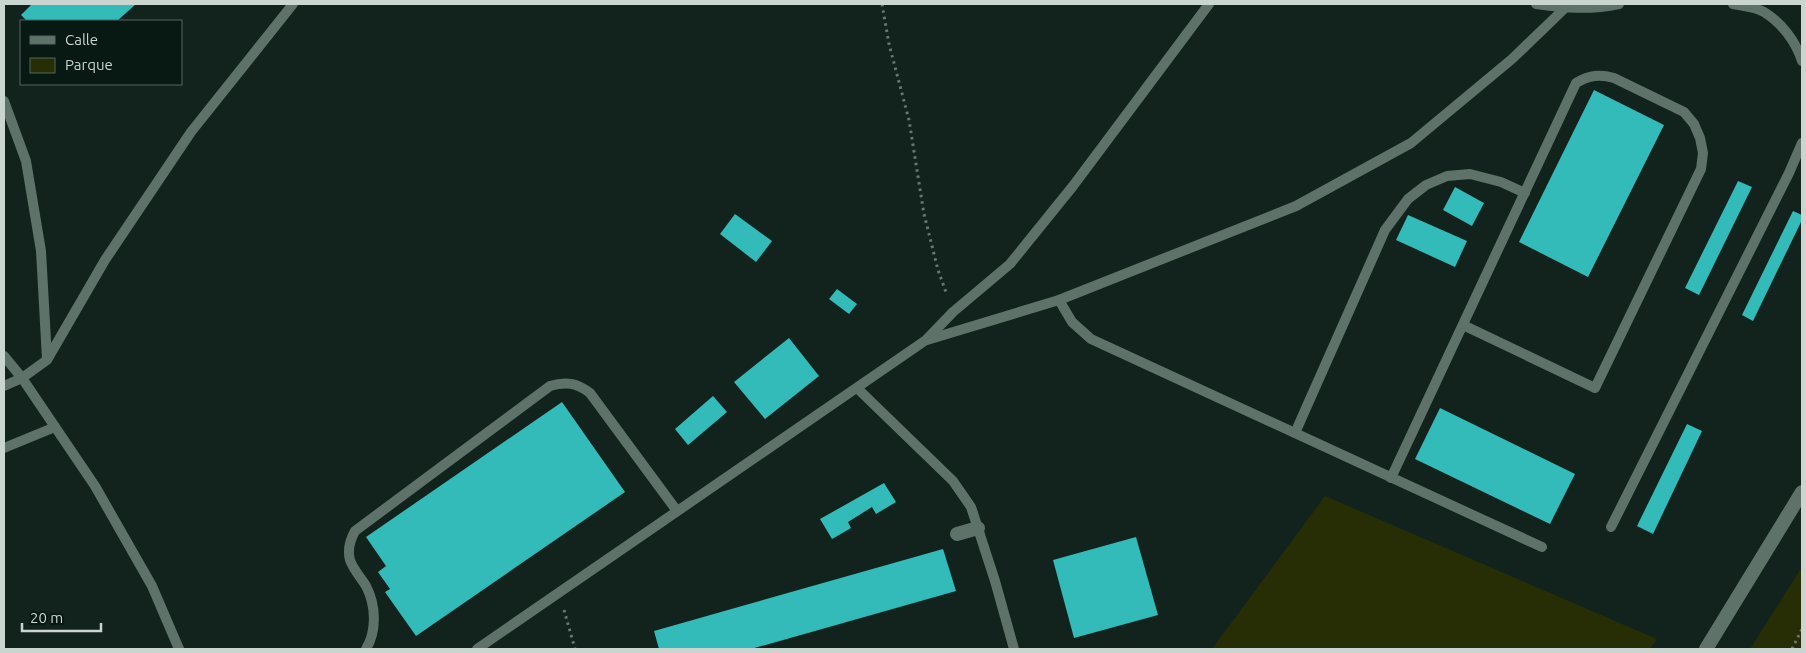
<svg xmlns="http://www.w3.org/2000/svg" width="1806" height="653" font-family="Ubuntu,sans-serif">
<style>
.green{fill:#272e05}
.building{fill:#32bbb9}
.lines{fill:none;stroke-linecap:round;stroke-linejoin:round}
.path{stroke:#677670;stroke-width:3;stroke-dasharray:2.5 4;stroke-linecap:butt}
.service{stroke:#5e7269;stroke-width:10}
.pedestrian{stroke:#5e7269;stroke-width:14}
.tertiary{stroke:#5e7269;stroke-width:14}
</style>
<rect width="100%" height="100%" fill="#11231c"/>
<g class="green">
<path d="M1325 496 1657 639 1650 649H1212Z"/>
<path d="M1802 567V649H1750Z"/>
</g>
<g class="building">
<path d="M32 4H136L117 21H27L21 15Z"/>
<path d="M1594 90 1664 125 1588 277 1519 242Z"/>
<path d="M1738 181 1752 187 1699 295 1685 288Z"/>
<path d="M1455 187 1484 203 1472 226 1443 210Z"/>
<path d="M1793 211 1802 215V220L1753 321 1742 315Z"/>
<path d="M735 214 772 241 756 262 720 234Z"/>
<path d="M1408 215 1467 241 1455 267 1396 240Z"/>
<path d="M837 289 857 304 849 314 829 299Z"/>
<path d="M789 338 819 376 765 419 734 382Z"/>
<path d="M713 396 727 412 688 445 675 429Z"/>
<path d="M562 402 625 492 416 636 385 592 390 589 378 572 386 566 366 537Z"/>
<path d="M1440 408 1575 474 1550 524 1415 459Z"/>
<path d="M1687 424 1702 431 1653 534 1637 526Z"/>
<path d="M884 483 896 502 876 514 872 507 848 522 851 528 832 539 820 519Z"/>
<path d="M1136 537 1158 615 1074 638 1053 560Z"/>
<path d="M943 549 956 591 751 649H659L654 631Z"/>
</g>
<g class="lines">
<g class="path">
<path d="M882 4 889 44 909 120 924 214 938 270 947 295"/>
<path d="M564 610 575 649"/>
<path d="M1792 649 1802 629"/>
</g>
<g class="service">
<path d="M1536 4C1564 8 1591 10 1619 4"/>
<path d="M1733 4C1743 6 1756 7 1764 12 1782 23 1796 42 1802 61"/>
<path d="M4 101 26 161 41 251 47 359"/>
<path d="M1059 300 1072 322 1091 339 1542 547"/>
<path d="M927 340 1059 300 1296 206 1411 143 1512 59 1565 8"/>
<path d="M4 356 22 378 95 486 152 586 179 649"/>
<path d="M4 386 22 378 47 360 105 260 191 132 293 4"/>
<path d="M858 389 953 481 971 507 995 581 1014 649"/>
<path d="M1295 433 1385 230 1408 199 1426 185 1447 176 1470 174 1501 182 1525 193"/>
<path d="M4 448 55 427"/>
<path d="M1391 478 1576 83C1589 75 1600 74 1614 78L1684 112 1694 124 1700 138 1703 153 1701 169 1595 388 1463 325"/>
<path d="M1611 527 1789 173 1802 143"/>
<path d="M366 649C377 631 376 605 366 586 361 578 353 569 350 560 347 549 350 540 355 531L550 386C566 381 577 383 590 393L677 511"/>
<path d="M477 649 926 340 953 312 1010 264 1073 186 1209 4"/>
</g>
<path class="pedestrian" d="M957 534 978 528"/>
<path class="tertiary" d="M1706 649 1802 492"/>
</g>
<rect width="1806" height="653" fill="none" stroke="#cad5d0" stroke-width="10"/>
<rect x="20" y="20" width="162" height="65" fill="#081913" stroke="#56645f"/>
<rect x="30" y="36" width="25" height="8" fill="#5e7269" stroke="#56645f"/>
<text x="65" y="45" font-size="15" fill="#cad5d0">Calle</text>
<rect x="30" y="58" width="25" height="15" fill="#272e05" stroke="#56645f"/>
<text x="65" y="70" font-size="15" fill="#cad5d0">Parque</text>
<path d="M22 623v8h79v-8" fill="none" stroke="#cad5d0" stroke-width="2.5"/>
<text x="30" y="623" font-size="15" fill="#cad5d0" stroke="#081913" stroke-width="4" paint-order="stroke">20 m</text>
</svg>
